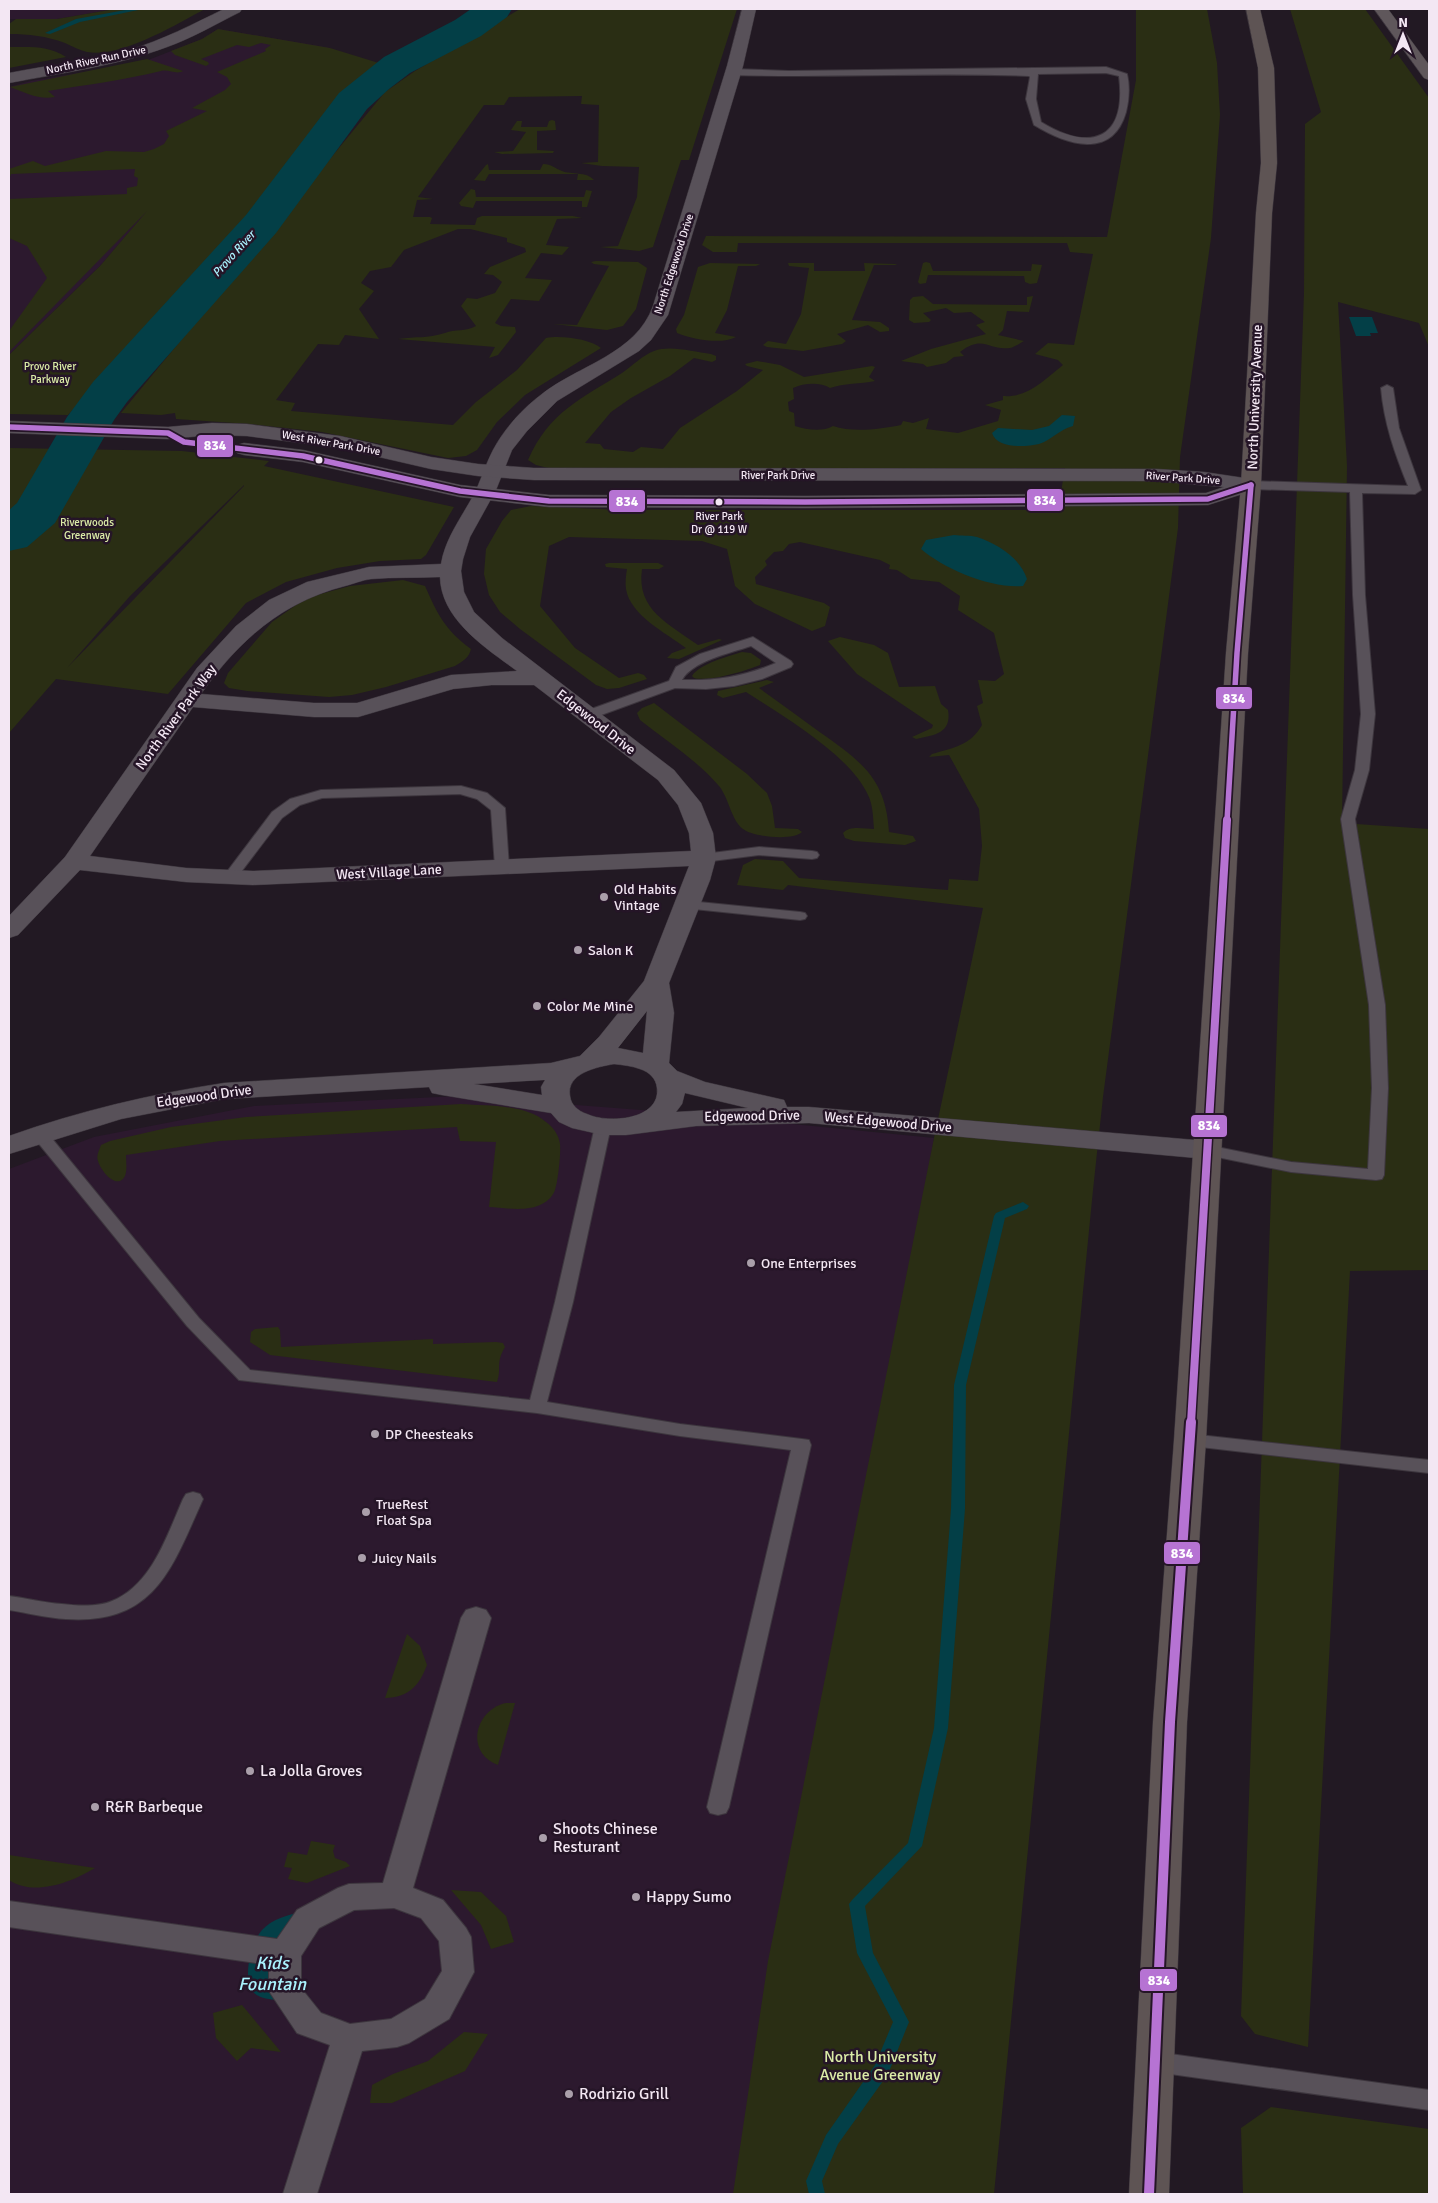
<svg xmlns="http://www.w3.org/2000/svg" width="1438" height="2203" font-family="Signika,sans-serif">
<style>
.built{fill:#2c192e}
.green{fill:#2a2e14;fill-rule:evenodd}
.water{fill:#033f47}
.lines{fill:none;stroke-linecap:round;stroke-linejoin:round}
.stream{fill:#033f47;fill-rule:evenodd}
.river{fill:#033f47;fill-rule:evenodd}
.service-casing{stroke:#3d363e;stroke-width:2}
.pedestrian-casing{stroke:#3d363e;stroke-width:2}
.minor-casing{stroke:#3d363e;stroke-width:1}
.tertiary-casing{stroke:#3d363e;stroke-width:1}
.secondary-casing{stroke:#3d363e;stroke-width:1}
.trunk-casing{stroke:#3d363e;stroke-width:1}
.service{fill:#585159;fill-rule:evenodd}
.pedestrian{fill:#585159;fill-rule:evenodd}
.minor{fill:#585159;fill-rule:evenodd}
.tertiary{fill:#585159;fill-rule:evenodd}
.secondary{fill:#5f575b;fill-rule:evenodd}
.trunk{fill:#5e5454;fill-rule:evenodd}
.bus-1-far2-casing{stroke:#251527;stroke-width:9}
.bus-1-far1-casing{stroke:#251527;stroke-width:11}
.bus-1-casing{stroke:#251527;stroke-width:14}
.bus-1-far2{stroke:#b673d3;stroke-width:5.5}
.bus-1-far1{stroke:#b673d3;stroke-width:8}
.bus-1{stroke:#b673d3;stroke-width:10}
.bus-dot{fill:#f3e7f3;stroke:#251527;stroke-width:2}
.poi-dot{fill:#aa9faa;stroke:#251527;stroke-width:2}
.labels{text-anchor:middle;dominant-baseline:central;stroke-width:5;stroke-linejoin:round;paint-order:stroke}
.far-street-label{font-size:11px;fill:#f3e7f3;stroke:#251527}
.far-park-label{font-size:11px;fill:#dbeca7;stroke:#251527}
.far-bus-label{font-size:11px;fill:#f3e7f3;stroke:#251527}
.far-water-label{font-size:12px;font-style:italic;fill:#aaf3fe;stroke:#251527}
.street-label{font-size:14px;fill:#f3e7f3;stroke:#251527}
.poi-label{font-size:14px;fill:#f3e7f3;stroke:#251527;text-anchor:start}
.near-poi-label{font-size:16px;fill:#f3e7f3;stroke:#251527;text-anchor:start}
.near-park-label{font-size:16px;fill:#dbeca7;stroke:#251527}
.near-water-label{font-size:18px;font-style:italic;fill:#aaf3fe;stroke:#251527}
.line-badge{stroke:#251527;stroke-width:2}
.badge-label{font-size:14px;text-anchor:middle;font-weight:bold;fill:#fff}
</style>
<rect width="100%" height="100%" fill="#221923"/>
<g class="built">
<path d="M9 9H115L57 19H9Z"/>
<path d="M218 29 330 48 172 183 100 266 9 355V87L31 81 143 62 202 39Z"/>
<path d="M459 1096 680 1113 934 1138 752 2194H9V1169L94 1137 254 1106Z"/>
</g>
<g class="green">
<path d="M115 9H205C175 25 121 58 87 52 79 50 72 46 65 43 46 36 29 34 9 34V24L16 19H57Z"/>
<path d="M520 9H737L689 160H681L680 163 653 247 639 251 600 247 618 246 637 197 639 167 602 166 581 163 598 162 599 105 581 104 582 96 509 97 504 105H484L418 197 433 199 417 200 413 217H430L432 218 430 224 475 225 477 218 482 216H573L582 218 557 219 546 245 569 247 562 255 541 253 525 278 552 280 539 301 511 299 495 323 501 326 515 327 516 332 498 355 489 358 495 347 398 339C417 336 426 339 445 333 455 329 466 332 476 326L461 306 467 298 477 299 495 293 502 282 493 275 484 274 490 267 526 252 525 248 507 242V238L470 229H458L404 250 391 267 370 271 361 283 374 291 359 309 379 339 345 335 339 345 318 344 276 400 295 403 291 411 453 425 476 402 517 370 546 338C561 335 590 339 601 348L525 395 497 422 477 450 466 456 448 458 322 432 250 424 176 419 175 413 161 415 121 413 385 92 415 71Z"/>
<path d="M1136 9H1207L1217 63 1220 115 1211 238 1180 457 1178 528 1103 1097 1093 1190 994 2194H733L768 1961 934 1138 983 908 788 885 783 890 737 885 743 865 755 859 783 861 799 878 948 890 949 879 978 881 982 846 979 809 949 755 929 757 932 754C953 748 971 745 982 725L977 706 983 703 978 680 995 681 1004 674 994 633 958 610 960 596 939 582 911 579 897 570 889 569 890 565 880 560 800 542 789 544 783 551 774 552 765 561 767 565 755 577 756 584 824 603 830 607 825 626 812 631 755 604 735 586 727 549 702 541 569 537 549 546 540 606 575 648 619 678 638 673 644 675 647 679 619 688 607 689 596 685 520 629 500 612 489 595 484 574 486 549 502 521 511 510 531 506 622 510H1058L1065 468H548L536 465 528 460C549 412 581 399 622 373 632 366 643 355 654 351 671 345 693 352 711 354L716 356V360L712 362 694 358 670 376 631 398 611 412 585 443 600 444 604 449 633 452 641 447 663 449 680 428 737 391 763 370 747 366 745 364 757 361 780 365 804 377 872 366 875 367 869 377 875 381C860 384 844 383 830 388 820 382 804 383 793 388L794 399 788 402 789 411 794 413 795 426C807 430 823 432 833 426 853 433 881 429 901 425L903 421 913 423 929 418 926 429 958 433 998 421 1001 410 985 405 1003 400V396C1028 398 1045 379 1063 365L1058 360 1035 354 1048 343 1074 345 1093 254 1070 252 1067 243H738L737 252H713L702 245 706 236 1107 237 1136 80Z"/>
<path d="M1290 9H1365L1429 98V347L1419 323 1338 302 1347 466 1342 823 1429 829V1270L1350 1271 1308 2047 1255 2034 1241 2016 1304 293 1305 124 1321 112Z"/>
<path d="M218 29 330 48 382 64 360 78 339 100 241 224 68 415 9 414V355L100 266 147 211 9 352V331L47 278 27 246 9 238V199L127 194V188L137 186 138 178 134 176 135 169 11 174 9 179V169L33 161 45 166 106 151 144 152 154 149 164 144 169 136 166 131 207 111 192 108 225 90 231 84 227 77 217 72 266 51 265 49 271 45 261 43 249 47 237 45 201 59 208 62 209 64 206 66 175 55 171 51 202 39Z"/>
<path d="M9 47C30 47 48 45 66 57L9 68Z"/>
<path d="M147 59 183 71C176 75 169 69 161 71 124 80 86 85 48 91L55 97C39 100 26 93 10 87Z"/>
<path d="M552 120 555 121 556 130 537 131V150L554 151 553 153 502 154 494 152 513 151 526 132 511 130 517 121H522L521 127H547L549 121Z"/>
<path d="M488 164 489 170H540L543 164C552 164 554 168 562 171 572 175 586 171 594 180H577L578 174H489L485 181 474 180 486 165Z"/>
<path d="M471 189 475 190 476 197H584L586 190 592 191 587 207H582V201H476L473 208 461 206 459 203Z"/>
<path d="M596 261 638 262 647 268 636 309 623 326 607 330 553 324 577 325 609 266 594 264 591 262Z"/>
<path d="M926 262 930 263 933 271H1031L1032 264 1042 265 1037 283 1030 284 1025 282 1024 276 928 275 926 283 920 284 918 282 923 263Z"/>
<path d="M710 263 760 264 756 266H738L727 310 715 333 736 337C721 345 692 339 677 333L676 329 684 315 698 267Z"/>
<path d="M788 263H814V271H865L864 263 895 264 897 265H874L852 320 880 322 889 328V331L880 332 868 325 837 334 846 341 842 344 803 351 767 347 763 345 768 341 786 344 801 314 809 268 789 266Z"/>
<path d="M923 296 933 304 1027 305V297L1033 296 1029 312 1007 311 1003 330 998 335 1024 341C1020 343 1015 347 1010 348 988 351 984 334 960 352L964 356 954 357 946 363 927 367 923 364 901 361 931 349 986 334 976 325 985 322 971 312 954 313 946 308 923 313 931 320 929 322 914 323 909 320 910 300 913 297Z"/>
<path d="M9 448 182 451 269 461 264 466 454 507 426 555 421 559 380 561 337 568 286 582 246 603 168 694 56 679 9 733ZM244 485V486L67 668 130 596Z"/>
<path d="M609 563H658L664 566 659 569H642C636 610 669 624 698 645L719 639 722 640 679 659 667 658 672 653 686 648C666 633 630 615 626 589 625 583 626 575 627 569L606 567 605 564Z"/>
<path d="M403 580 425 586C438 615 445 630 471 649 469 658 463 661 455 666L386 687 352 695 329 697 247 691 229 688 224 683 228 673 272 622 306 598 350 586Z"/>
<path d="M840 637 874 645 888 653 899 687 935 686 941 704 948 710C952 733 935 735 916 739L912 737 932 728 933 725 857 674 828 641Z"/>
<path d="M742 652 751 653 761 660 760 665C745 671 710 682 694 678L692 676C699 664 729 656 742 652Z"/>
<path d="M767 680 774 682 759 688C780 703 801 718 821 733 862 762 886 779 889 832L913 836 916 841 905 845 854 841 845 838 843 833C850 825 864 829 874 829 873 817 873 805 868 795 850 755 783 716 746 692L723 698 717 695 718 691Z"/>
<path d="M654 703 747 774 767 793 772 806 775 828 798 829 802 832C793 841 753 837 743 829 731 820 729 798 719 786 697 760 666 741 640 720L637 713 642 708Z"/>
<path d="M461 1104C487 1106 525 1104 546 1122 553 1127 559 1135 560 1144 561 1153 558 1182 555 1190 553 1196 548 1201 542 1204 528 1212 505 1208 489 1207L496 1142 460 1141 457 1127 220 1141 126 1155C126 1162 128 1174 123 1179 114 1188 100 1169 98 1161 96 1155 99 1151 101 1145L110 1141 171 1127 246 1117Z"/>
<path d="M278 1327 280 1330 281 1347 433 1339V1344L496 1342 503 1343 505 1347C495 1364 502 1368 497 1382L278 1356 270 1355 250 1342 251 1332 255 1329Z"/>
<path d="M407 1634 420 1646 427 1665C419 1686 409 1697 385 1698Z"/>
<path d="M506 1703H515L498 1765C465 1753 474 1710 506 1703Z"/>
<path d="M311 1841 335 1845 333 1851 335 1858 346 1862 350 1866 307 1883 288 1879 292 1868 284 1867 288 1852 307 1855Z"/>
<path d="M9 1855 95 1868C72 1882 34 1897 9 1880Z"/>
<path d="M451 1890 481 1892 506 1916 514 1942 491 1949 481 1925Z"/>
<path d="M242 2005 281 2052 251 2048 237 2061 216 2038 213 2013Z"/>
<path d="M464 2032 488 2034 465 2071 392 2103H370L372 2085 393 2074 428 2061Z"/>
<path d="M1271 2107 1429 2129V2194H1243L1241 2128Z"/>
</g>
<g class="water">
<path d="M1349 317H1372L1378 333H1370L1371 336H1356Z"/>
<path d="M1062 415 1075 416 1073 426C1058 430 1052 440 1039 444 1025 447 997 449 992 433L998 428 1032 430 1049 426Z"/>
<path d="M954 535C961 536 970 535 977 537 998 544 1020 558 1027 579L1023 586C992 589 944 569 921 549L926 540Z"/>
<path d="M304 1912 278 2000C270 1999 260 1999 253 1992 242 1979 251 1942 262 1930 272 1919 289 1914 304 1912Z"/>
</g>
<g class="lines">
<g class="stream">
<path d="M131 9H143L80 22 50 34 45 33 76 19Z"/>
<path d="M1023 1202 1029 1206 1027 1209 1005 1218 966 1385 965 1509 948 1728 922 1846 865 1906 873 1953 909 2022 888 2074 838 2144 822 2181 825 2194H809L806 2181 826 2135 875 2065 893 2022 857 1953 849 1904 852 1900 908 1843 934 1728 951 1509 954 1385 994 1216 996 1213Z"/>
</g>
<path class="river" d="M471 9H512L507 17 481 36 410 73 389 89 367 109 276 233 127 402 114 420 55 523 27 547 9 551V510L17 503 67 417 93 382 246 215 339 93 384 57 455 20Z"/>
<g class="service-casing">
<g id="service">
<path d="M1106 67 1127 74C1130 87 1129 100 1126 112 1112 161 1065 144 1034 125L1026 99 1030 77 1029 76C930 72 832 78 733 75L729 72 733 69 789 71ZM1106 73 1119 76C1127 139 1092 153 1041 122L1036 99 1038 74Z"/>
<path d="M1387 385 1393 388 1399 428 1421 490 1415 494 1362 493 1365 595 1375 714 1369 770 1355 819 1385 1005 1388 1088 1384 1175 1382 1179 1376 1180 1291 1172 1207 1155 1201 1154 1199 1150 1201 1146 1207 1145 1291 1162 1368 1169 1372 1088 1369 1005 1341 819 1355 770 1361 714 1353 595 1350 492 1251 489 1245 485 1251 481 1408 486C1395 454 1384 423 1381 388Z"/>
<path d="M753 637 791 661 793 664 791 667 762 679 734 686 706 689 675 688 593 718 588 719 581 715 583 712 669 681 676 667 700 654ZM751 646 776 663C745 676 717 681 682 680 692 661 731 653 751 646Z"/>
<path d="M461 786 487 793 505 808 509 867 507 870H497L495 867 491 810 477 799 460 794 322 798 300 805 282 818 235 880H225L223 877 272 812 290 799 321 790Z"/>
<path d="M759 847 812 851 817 852 819 855 817 858 812 859 759 855 704 862 699 861 697 858 699 855 704 854Z"/>
<path d="M689 901 800 912 805 913 807 916 805 919 800 920 684 908 682 905 684 902Z"/>
<path d="M603 1121 609 1122 611 1126 573 1302 547 1402 680 1424 802 1439 809 1440 811 1445 729 1807 726 1813 718 1815 710 1813 707 1807 791 1450 680 1436 537 1413 239 1380 187 1326 31 1134 33 1130H45L199 1318 250 1370 530 1400 555 1302 595 1126 597 1122Z"/>
<path d="M1190 1434 1429 1460V1473L1183 1445 1181 1440 1183 1435Z"/>
<path d="M193 1492 200 1494 203 1499C172 1568 155 1625 66 1619 47 1618 28 1613 9 1610V1596C27 1598 44 1603 62 1604 78 1606 98 1607 112 1601 152 1585 167 1535 183 1499L186 1494Z"/>
<path d="M1156 2052 1429 2090V2110L1156 2072 1148 2069 1144 2062 1148 2055Z"/>
</g>
</g>
<g class="pedestrian-casing">
<path id="pedestrian" d="M476 1607 486 1610 491 1618 413 1888 443 1900 466 1928 471 1937 474 1972 449 2019 409 2043 397 2047 362 2051 317 2194H283L330 2045 297 2033 269 1991V1965L9 1927V1901L277 1939 297 1910 338 1888 349 1884 383 1883 461 1618 466 1610ZM394 1908 421 1918 439 1941 442 1971 425 1999 391 2019 350 2024 321 2013 301 1988V1956L319 1928 354 1910Z"/>
</g>
<g class="minor-casing">
<g id="minor">
<path d="M224 9H242L240 12C216 24 192 38 167 47 117 66 61 73 9 83V73C49 65 90 61 129 50 163 40 193 24 224 9Z"/>
<path d="M742 9H756L743 66 668 315 651 340 639 351 557 401 527 431 512 450 496 490 470 537 463 559 461 571 464 592 474 612 502 638 674 770 701 803 713 833 716 858 710 880 669 983 674 1013 669 1063 677 1071 705 1082 784 1100 787 1107H809L1207 1141 1217 1144 1221 1150 1217 1156 1207 1159 809 1123 696 1126 626 1135H603L572 1128 559 1122 551 1113 442 1095 432 1093 429 1087 224 1099 121 1119 9 1154V1136C79 1111 151 1094 224 1083L551 1063 580 1056 599 1037 644 981 689 866 253 885 186 882 80 870 18 935 9 938V916L65 857 197 668 236 626 269 600 307 582 369 567 441 564C445 539 461 518 473 496 481 481 485 465 493 450 504 429 523 408 542 394 579 365 636 354 653 306L727 66ZM440 577C441 620 486 648 517 671L451 675 357 703H314L201 694C238 641 282 602 345 586 353 584 362 580 371 579 394 577 417 578 440 577ZM492 685H534L658 780 678 805 689 833 691 851 253 871 186 868 90 856 193 707 314 717H358L453 689ZM647 1011 643 1053 618 1048ZM614 1064C623 1065 632 1066 640 1069 649 1072 656 1078 657 1088 661 1120 608 1124 587 1114 578 1111 571 1105 570 1096 566 1073 597 1067 614 1064ZM545 1080 541 1087 542 1095 474 1084ZM685 1093 748 1108 676 1112 682 1104Z"/>
</g>
</g>
<g class="tertiary-casing">
<path id="tertiary" d="M9 421 168 427 212 423 247 424 340 436 431 457 478 464 534 468 1156 469 1204 472 1251 479 1258 481 1261 485 1258 489 1208 505 805 508 549 507 460 497 303 462 244 455 237 453 234 449 237 445 244 443 303 450 460 485 549 495 805 496 1206 493 1224 487 1156 481 534 480 478 476 431 469 340 448 247 436 212 435 168 439 9 433Z"/>
</g>
<g class="secondary-casing">
<path id="secondary" d="M1374 9H1388L1429 65V80L1424 78Z"/>
</g>
<g class="trunk-casing">
<path id="trunk" d="M1246 9H1260L1274 68 1277 163 1272 213 1261 485 1248 653 1206 1440 1187 1722 1169 2194H1129L1153 1722 1174 1440 1226 653 1241 485 1256 213 1261 163 1258 68Z"/>
</g>
<use href="#service" class="service"/>
<use href="#pedestrian" class="pedestrian"/>
<use href="#minor" class="minor"/>
<use href="#tertiary" class="tertiary"/>
<use href="#secondary" class="secondary"/>
<use href="#trunk" class="trunk"/>
<g class="bus-1-far2-casing">
<g id="bus-1-far2">
<path d="M9 427 168 433 184 442 303 456 460 491 549 501 805 502 1208 499 1251 485"/>
<path d="M1227 821 1237 653 1251 485"/>
</g>
</g>
<g class="bus-1-far1-casing">
<path id="bus-1-far1" d="M1191 1423 1227 820"/>
</g>
<g class="bus-1-casing">
<path id="bus-1" d="M1149 2194 1170 1722 1191 1422"/>
</g>
<use href="#bus-1-far2" class="bus-1-far2"/>
<use href="#bus-1-far1" class="bus-1-far1"/>
<use href="#bus-1" class="bus-1"/>
</g>
<g class="bus-dot">
<circle cx="319" cy="460" r="4.5"/>
<circle cx="719" cy="502" r="4.5"/>
</g>
<g class="poi-dot">
<circle cx="604" cy="897" r="5"/>
<circle cx="578" cy="950" r="5"/>
<circle cx="537" cy="1006" r="5"/>
<circle cx="751" cy="1263" r="5"/>
<circle cx="375" cy="1434" r="5"/>
<circle cx="366" cy="1512" r="5"/>
<circle cx="362" cy="1558" r="5"/>
<circle cx="250" cy="1771" r="5"/>
<circle cx="95" cy="1807" r="5"/>
<circle cx="543" cy="1838" r="5"/>
<circle cx="636" cy="1897" r="5"/>
<circle cx="569" cy="2094" r="5"/>
</g>
<g class="labels">
<g class="far-street-label">
<text transform="translate(96 60) rotate(-12)">North River Run Drive</text>
<text transform="translate(674 264) rotate(-72)">North Edgewood Drive</text>
<text transform="translate(331 443) rotate(10)">West River Park Drive</text>
<text x="778" y="475">River Park Drive</text>
<text transform="translate(1183 478) rotate(4)">River Park Drive</text>
</g>
<g class="far-park-label">
<text x="50" y="366">Provo River<tspan x="50" dy="13">Parkway</tspan></text>
<text x="87" y="522">Riverwoods<tspan x="87" dy="13">Greenway</tspan></text>
</g>
<g class="far-bus-label">
<text x="719" y="516">River Park<tspan x="719" dy="13">Dr @ 119 W</tspan></text>
</g>
<g class="far-water-label">
<text transform="translate(234 254) rotate(-48)">Provo River</text>
</g>
<g class="street-label">
<text transform="translate(1255 397) rotate(-88)">North University Avenue</text>
<text transform="translate(176 717) rotate(-54)">North River Park Way</text>
<text transform="translate(596 722) rotate(38)">Edgewood Drive</text>
<text transform="translate(389 872) rotate(-3)">West Village Lane</text>
<text transform="translate(204 1096) rotate(-8)">Edgewood Drive</text>
<text transform="translate(752 1116) rotate(-1)">Edgewood Drive</text>
<text transform="translate(888 1122) rotate(5)">West Edgewood Drive</text>
</g>
<g class="poi-label">
<text x="614" y="889">Old Habits<tspan x="614" dy="16">Vintage</tspan></text>
<text x="588" y="950">Salon K</text>
<text x="547" y="1006">Color Me Mine</text>
<text x="761" y="1263">One Enterprises</text>
<text x="385" y="1434">DP Cheesteaks</text>
<text x="376" y="1504">TrueRest<tspan x="376" dy="16">Float Spa</tspan></text>
<text x="372" y="1558">Juicy Nails</text>
</g>
<g class="near-poi-label">
<text x="260" y="1771">La Jolla Groves</text>
<text x="105" y="1807">R&amp;R Barbeque</text>
<text x="553" y="1829">Shoots Chinese<tspan x="553" dy="18">Resturant</tspan></text>
<text x="646" y="1897">Happy Sumo</text>
<text x="579" y="2094">Rodrizio Grill</text>
</g>
<g class="near-park-label">
<text x="880" y="2057">North University<tspan x="880" dy="18">Avenue Greenway</tspan></text>
</g>
<g class="near-water-label">
<text x="272" y="1963">Kids<tspan x="272" dy="21">Fountain</tspan></text>
</g>
</g>
<g class="line-badge">
<rect x="196" y="434" width="38" height="24" rx="5" fill="#b673d3"/>
<rect x="1026" y="488" width="38" height="24" rx="5" fill="#b673d3"/>
<rect x="608" y="489" width="38" height="24" rx="5" fill="#b673d3"/>
<rect x="1215" y="686" width="38" height="24" rx="5" fill="#b673d3"/>
<rect x="1190" y="1114" width="38" height="24" rx="5" fill="#b673d3"/>
<rect x="1163" y="1541" width="38" height="24" rx="5" fill="#b673d3"/>
<rect x="1139" y="1968" width="39" height="24" rx="5" fill="#b673d3"/>
</g>
<g class="badge-label">
<text x="215" y="450">834</text>
<text x="1045" y="505">834</text>
<text x="627" y="506">834</text>
<text x="1234" y="703">834</text>
<text x="1209" y="1130">834</text>
<text x="1182" y="1558">834</text>
<text x="1159" y="1985">834</text>
</g>
<rect width="1438" height="2203" fill="none" stroke="#f3e7f3" stroke-width="20"/>
<g transform="translate(1403 35)" stroke="#251527" stroke-width="4" paint-order="stroke">
<path d="M0-4L9 19L0 12L-9 19Z" fill="#f3e7f3"/>
<text y="-8" font-size="14" font-weight="bold" text-anchor="middle" fill="#f3e7f3">N</text>
</g>
</svg>
